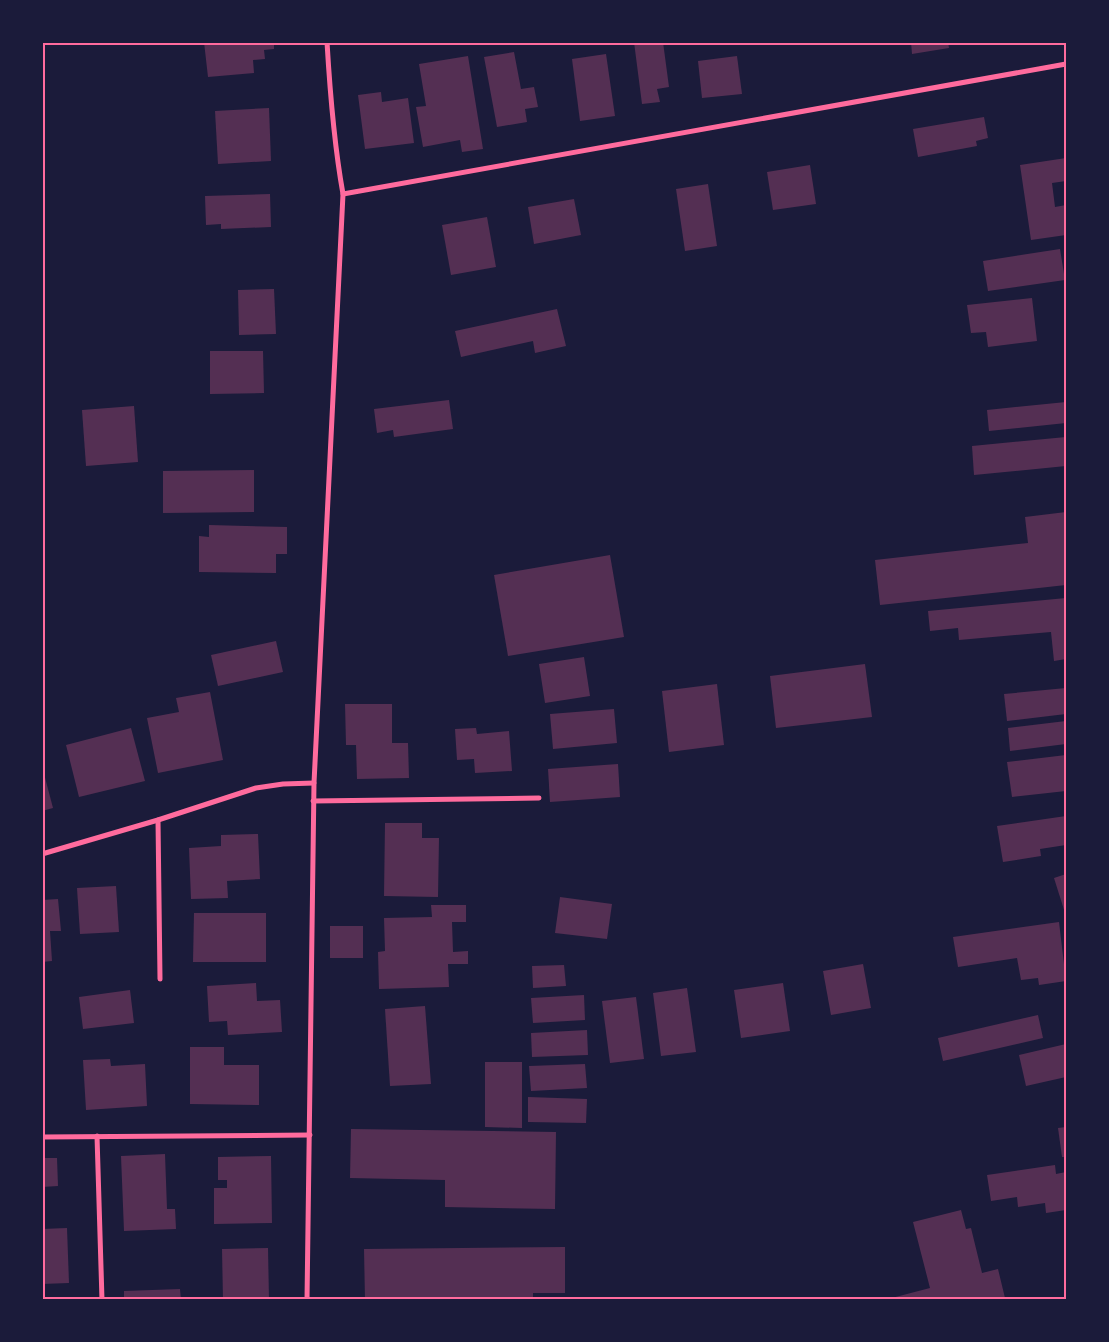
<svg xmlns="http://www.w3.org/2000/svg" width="1109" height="1342" font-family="'Public Sans',sans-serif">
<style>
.building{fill:#542f53}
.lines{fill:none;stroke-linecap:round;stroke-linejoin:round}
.minor{stroke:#ff6b9d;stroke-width:5}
.neatline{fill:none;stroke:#ff6b9d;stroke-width:2}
</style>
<rect width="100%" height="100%" fill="#1b1b3a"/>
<g class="building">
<path d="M204 42H274V49L264 50 265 59 253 60 254 73 208 77Z"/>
<path d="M634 42H663L669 87 657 89 660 102 642 104Z"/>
<path d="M911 42H948L949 48 912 54Z"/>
<path d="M514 52 521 89 534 87 538 107 525 109 527 122 497 127 484 57Z"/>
<path d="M606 54 615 116 580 121 572 59Z"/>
<path d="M468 56 483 149 462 152 460 140 423 147 416 107 426 106 419 64Z"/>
<path d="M737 56 742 94 702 98 698 61Z"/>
<path d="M381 92 382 102 408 98 414 143 365 149 358 95Z"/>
<path d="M269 108 271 161 218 164 215 111Z"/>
<path d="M984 117 988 138 976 141 977 146 918 157 913 129Z"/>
<path d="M1066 158V181L1052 183 1055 207 1066 205V235L1031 240 1020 165Z"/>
<path d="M810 165 816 204 773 210 767 172Z"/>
<path d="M708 184 717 246 685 251 676 189Z"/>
<path d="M270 194 271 227 221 229V224L206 225 205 196Z"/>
<path d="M574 199 581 235 534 244 528 207Z"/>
<path d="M487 217 496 267 451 275 442 225Z"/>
<path d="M1060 249 1065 280 988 291 983 261Z"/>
<path d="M274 289 276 334 239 335 238 290Z"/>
<path d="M1032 298 1037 341 988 347 986 332 971 333 967 305Z"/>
<path d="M557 309 566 346 535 353 533 341 461 357 455 331Z"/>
<path d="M210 351H263L264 393 210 394Z"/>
<path d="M449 400 453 429 394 437 393 430 377 433 374 409Z"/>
<path d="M1066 402V423L989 431 987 410Z"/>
<path d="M134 406 138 462 86 466 82 410Z"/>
<path d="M1066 437V466L974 475 972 446Z"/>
<path d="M254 470V512L163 513V471Z"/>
<path d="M1066 512V585L880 605 875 560 1028 543 1025 517Z"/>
<path d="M209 525 287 527V554H276V573L199 572V536L209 537Z"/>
<path d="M610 555 624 637 508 656 494 575Z"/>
<path d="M1066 598V659L1054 661 1051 632 959 640 958 628 930 631 928 611Z"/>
<path d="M276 641 283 672 218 686 211 655Z"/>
<path d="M584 657 590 696 545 703 539 664Z"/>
<path d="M865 664 872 717 776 728 770 676Z"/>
<path d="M717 684 724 745 669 752 662 691Z"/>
<path d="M1066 688V714L1007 721 1004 694Z"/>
<path d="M210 692 223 760 158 773 147 718 179 712 176 698Z"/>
<path d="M345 704H392V743H408L409 778 357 779 356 745H346Z"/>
<path d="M614 709 617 743 553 749 550 714Z"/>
<path d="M1066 721V744L1010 751 1008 728Z"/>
<path d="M131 728 145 781 79 797 66 745Z"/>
<path d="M476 728 477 734 509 731 512 771 475 773 474 759 457 760 455 729Z"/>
<path d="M1066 755V791L1012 797 1007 762Z"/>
<path d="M618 764 620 797 550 802 548 769Z"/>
<path d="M43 770 53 808 42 811V771Z"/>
<path d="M1066 816V845L1040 849 1041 856 1003 862 997 826Z"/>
<path d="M385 823H422V838H439L438 897 384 896Z"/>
<path d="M258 834 260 879 227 881 228 898 191 899 189 848 221 846V835Z"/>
<path d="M1066 874V913H1065L1054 878Z"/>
<path d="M116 886 119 932 80 934 77 888Z"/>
<path d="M560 897 612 904 607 939 555 933Z"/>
<path d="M58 899 61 931H50L52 961 42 962V900Z"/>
<path d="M431 905H466V922H452L453 952 468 951V964H448L449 987 379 989 378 952 385 951 384 918 432 917Z"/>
<path d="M194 913H266V962H193Z"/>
<path d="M1059 922 1066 981 1039 985 1038 978 1021 980 1017 958 958 967 953 937Z"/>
<rect x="330" y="926" width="33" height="32"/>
<path d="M863 964 871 1008 831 1015 823 971Z"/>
<path d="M564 965 566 986 533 988 532 966Z"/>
<path d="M256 983 257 1001 280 1000 282 1032 228 1035 227 1021 209 1022 207 986Z"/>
<path d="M783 983 790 1031 741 1038 734 990Z"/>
<path d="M687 988 696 1052 661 1056 653 993Z"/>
<path d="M130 990 134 1023 83 1029 79 997Z"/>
<path d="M584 995 585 1020 533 1023 531 998Z"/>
<path d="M636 997 644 1059 610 1063 602 1001Z"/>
<path d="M425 1006 431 1084 390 1086 385 1009Z"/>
<path d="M1038 1015 1043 1038 943 1061 938 1038Z"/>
<path d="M587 1030 588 1055 532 1057 531 1033Z"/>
<path d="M1066 1044V1077L1026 1086 1019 1055Z"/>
<path d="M190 1047H224V1065H259V1105L190 1104Z"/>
<path d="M110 1059 111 1066 145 1064 147 1106 86 1110 83 1060Z"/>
<path d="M485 1062H522V1128L485 1127Z"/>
<path d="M585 1064 587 1088 531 1091 529 1066Z"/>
<path d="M528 1097 587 1099 586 1123 528 1122Z"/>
<path d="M1066 1127V1157H1062L1058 1128Z"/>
<path d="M351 1129 556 1132 555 1209 445 1207V1180L350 1178Z"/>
<path d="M165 1154 167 1209H175L176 1229 124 1231 121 1156Z"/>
<path d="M271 1156 272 1223 214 1224V1188H227V1180H218V1157Z"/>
<path d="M42 1158H57L58 1186 42 1187Z"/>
<path d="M1055 1165 1056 1174 1066 1172V1210L1046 1213 1045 1203 1018 1207 1017 1197 991 1201 987 1175Z"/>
<path d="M961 1210 966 1229 971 1228 982 1273 998 1269 1005 1298 884 1300 930 1288 913 1222Z"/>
<path d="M67 1228 69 1283 42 1284V1229Z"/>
<path d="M565 1247V1293H533V1300H365L364 1249Z"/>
<path d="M268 1248 269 1300H223L222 1249Z"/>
<path d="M180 1289 181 1300H124V1291Z"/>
</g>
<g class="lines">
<g class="minor">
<path d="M343 194 1066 64"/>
<path d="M313 801 539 798"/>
<path d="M158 820 160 979"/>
<path d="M42 854 158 820 256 788 283 784 314 783"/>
<path d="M97 1136 102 1300"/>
<path d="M42 1137 310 1135"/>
<path d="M307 1300 314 783 343 194C334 144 330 93 327 42"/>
</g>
</g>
<rect width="1109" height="1342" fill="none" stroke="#1b1b3a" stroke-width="88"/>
<rect x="44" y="44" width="1021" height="1254" class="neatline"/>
</svg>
